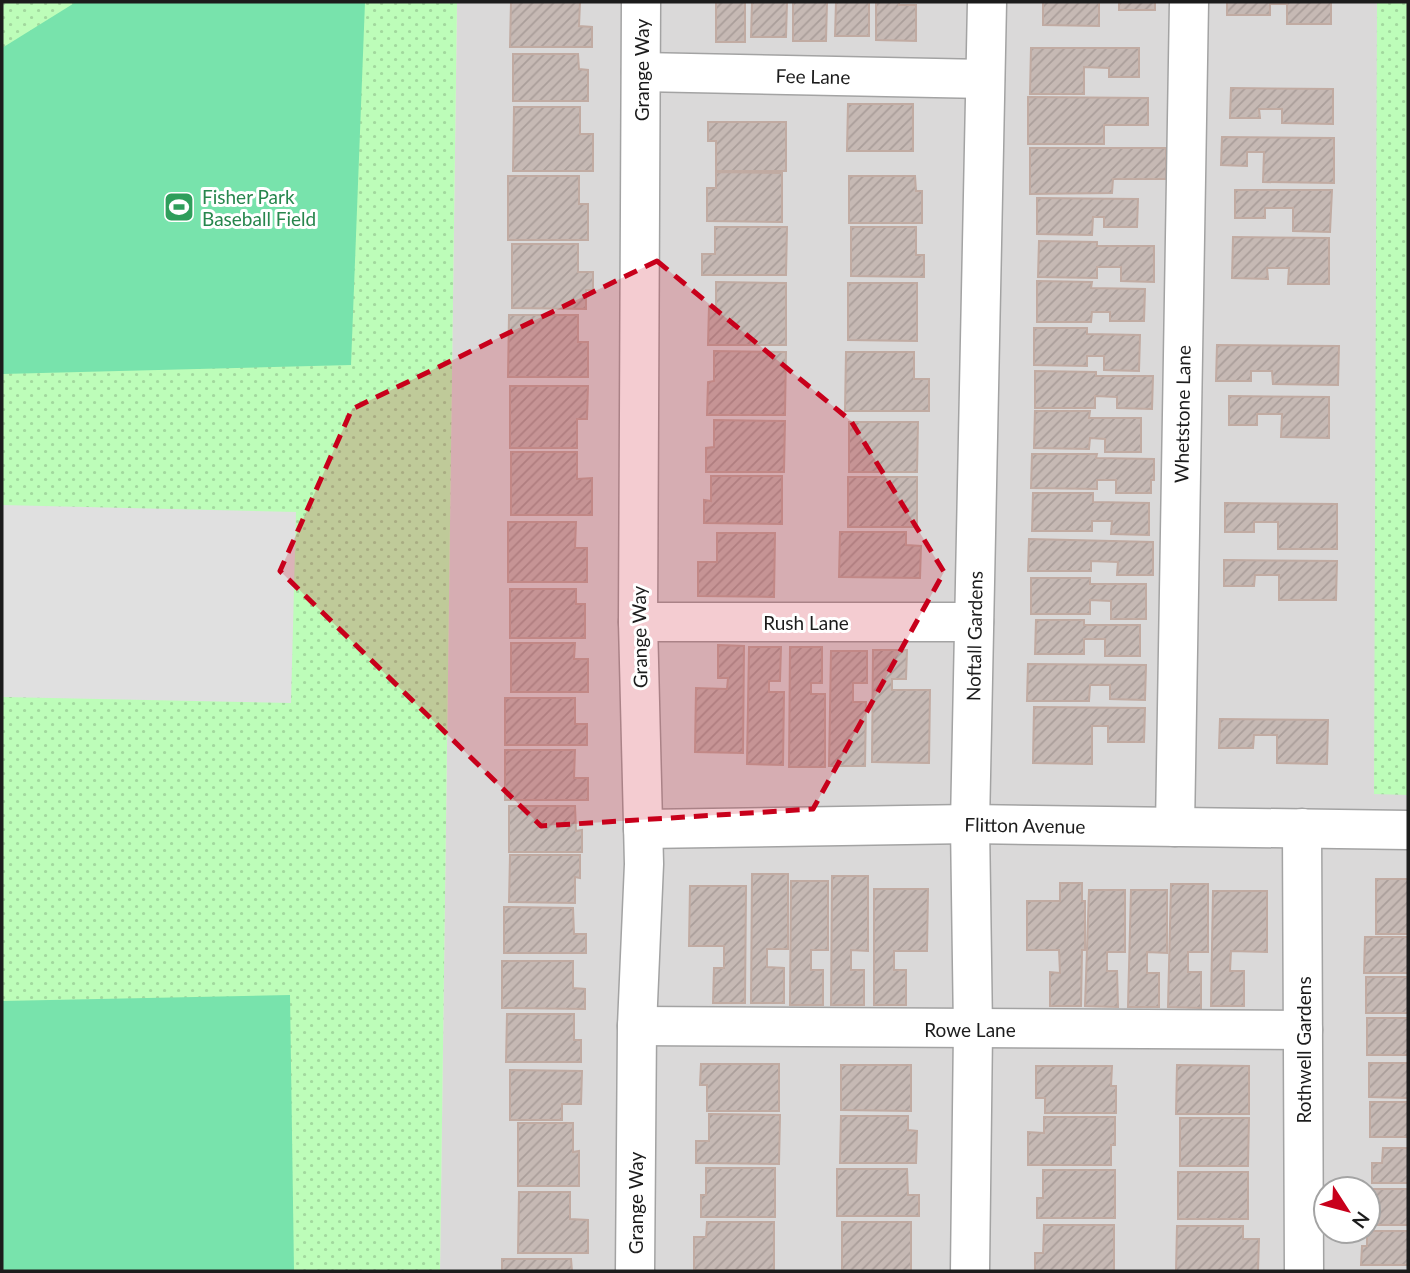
<svg xmlns="http://www.w3.org/2000/svg" width="1410" height="1273" font-family="Lato,sans-serif">
<style>
.residential{fill:#dad9d9;fill-rule:evenodd}
.park{fill:url(#park-dots)}
.pitch{fill:#78e3ac}
.parking{fill:#e0e0e0}
.building{fill:url(#building-hatch);stroke:#c1aba2;stroke-width:2}
.lines{fill:none;stroke-linecap:round;stroke-linejoin:round}
.minor-casing{stroke:#a3a3a3;stroke-width:41}
.minor{stroke:#fff;stroke-width:38}
.marked{fill:#c8001b;fill-opacity:0.2;stroke:#c8001b;stroke-width:5;stroke-dasharray:14 9;stroke-linejoin:round}
.labels{text-anchor:middle;dominant-baseline:central;stroke-width:6;stroke-linejoin:round;paint-order:stroke}
.street-label{font-size:19px;fill:#1c1c1c;stroke:#fff}
.leisure-label{font-size:19px;fill:#27864d;stroke:#fff;text-anchor:start}
</style>
<defs>
<pattern id="park-dots" width="8" height="8" patternUnits="userSpaceOnUse" patternTransform="scale(1.75)"><rect width="8" height="8" fill="#bdfdb9"/><path d="M2 2h.1M6 6h.1" fill="none" stroke="#a2d89e" stroke-width="1.8" stroke-linecap="round"/></pattern>
<pattern id="building-hatch" width="6" height="6" patternUnits="userSpaceOnUse" patternTransform="scale(1.75)"><rect width="6" height="6" fill="#c6b9b4"/><path d="M-1 1l2-2M0 6l6-6M5 7l2-2" fill="none" stroke="#aa9e9a"/></pattern>
</defs>
<rect width="100%" height="100%" fill="#eee8e0"/>
<path class="residential" d="M457 2H1408V1271H440ZM1326 1189H1368V1231H1326Z"/>
<g class="park">
<path d="M2 2H457L440 1271H2Z"/>
<path d="M1377 2H1408V795L1374 794Z"/>
</g>
<g class="pitch">
<path d="M76 2H365L351 365 2 374V48Z"/>
<path d="M290 995 294 1271H2V1001Z"/>
</g>
<path class="parking" d="M2 505 296 512 291 703 2 697Z"/>
<g class="building">
<path d="M511 2H580L579 26 592 27V47H510Z"/>
<rect x="716" y="2" width="29" height="40"/>
<path d="M752 2H787L786 37H751Z"/>
<path d="M793 2H827L826 41H793Z"/>
<path d="M836 2H869V36H835Z"/>
<path d="M876 2H899V5H916V41L876 40Z"/>
<path d="M1043 2H1099V26L1043 25Z"/>
<rect x="1119" y="2" width="36" height="8"/>
<path d="M1227 2H1331V24H1287V4H1270V15H1227Z"/>
<path d="M1031 48H1139V77H1109V68L1084 67V94H1030Z"/>
<path d="M513 54H578L579 69 588 70V101H513Z"/>
<path d="M1231 88 1333 89V124L1282 123V109H1259L1260 118H1230Z"/>
<path d="M1028 97 1148 98V125H1104V144H1028Z"/>
<path d="M848 104H913V151H847Z"/>
<path d="M514 107H580V134H593V171H513Z"/>
<path d="M708 122H786V171H716V141H708Z"/>
<path d="M1222 137 1334 138V183L1263 182 1264 152H1247V166L1221 165Z"/>
<path d="M1030 148H1166V179H1113L1112 193 1030 194Z"/>
<path d="M716 172 782 173V222L707 221V188H716Z"/>
<path d="M508 176H579V204H588V240H508Z"/>
<path d="M849 176H915L916 191H922V223H849Z"/>
<path d="M1235 190H1332L1330 232 1293 231V208H1265V218H1235Z"/>
<path d="M1037 198 1138 199 1137 227H1104V217H1093L1092 235 1037 234Z"/>
<path d="M715 227H787L786 275H702V254H715Z"/>
<path d="M851 227H916V255H924V277L851 276Z"/>
<path d="M1233 237 1329 238V284H1288L1289 268H1267L1268 279 1232 278Z"/>
<path d="M1039 241 1097 242V246H1154V282L1121 281V267H1097V278L1038 277Z"/>
<path d="M512 244H578V272H593V290H586V309L512 308Z"/>
<path d="M1037 281 1092 282 1091 288 1145 289 1144 321H1110V312H1092L1091 322H1037Z"/>
<path d="M716 282 786 283V345H708L709 306H716Z"/>
<path d="M848 283H917V341L848 340Z"/>
<path d="M509 315H578V342H588V377H508Z"/>
<path d="M1034 328H1087V334L1140 335 1139 371 1104 370V356H1087V366L1034 365Z"/>
<path d="M1217 345 1339 346 1338 385 1273 384 1272 371H1251V381H1216Z"/>
<path d="M714 351 786 352 785 415H707L708 382 714 381Z"/>
<path d="M846 352H914V379H929V411H845Z"/>
<path d="M1035 371 1096 372V376H1153L1152 409 1117 408V397L1095 396V408H1035Z"/>
<path d="M510 386H588L587 419H577V448H510Z"/>
<path d="M1229 396 1329 397V438L1281 437 1282 414H1257V425H1229Z"/>
<path d="M1035 411H1090L1089 418H1141V452H1105V439L1090 438 1089 449 1034 448Z"/>
<path d="M714 420 785 421 784 472H706V448L714 447Z"/>
<path d="M849 422H918L917 472H849Z"/>
<path d="M511 452H577V479L592 478V515H511Z"/>
<path d="M1032 454H1097L1096 458 1154 459V480H1151V493H1116V480H1097V489L1031 488Z"/>
<path d="M711 476H782V524L704 523V500L711 501Z"/>
<rect x="848" y="477" width="69" height="50"/>
<path d="M1033 493H1093V502L1149 503V535L1111 534 1112 521H1092V531H1032Z"/>
<path d="M1225 503 1337 504V549H1278V522H1254V532H1225Z"/>
<path d="M508 522H576L575 548H587V582H508Z"/>
<path d="M840 532H906V545L921 546 920 578 839 577Z"/>
<path d="M717 533H775L774 597 698 596V562H717Z"/>
<path d="M1029 539 1153 542V575H1117L1118 562 1091 561V571H1028Z"/>
<path d="M1224 560 1337 561 1336 600H1279V575H1255L1254 586H1224Z"/>
<path d="M1031 578H1090V584H1146V619H1111V601L1090 600V614H1031Z"/>
<path d="M510 589H576V604H585V638H510Z"/>
<path d="M1036 620H1084V625H1140V656H1105V639H1084V654H1035Z"/>
<path d="M511 643H575L574 659H588V692H511Z"/>
<path d="M718 645 744 646 743 753 695 752 696 688 727 689 728 678H718Z"/>
<path d="M749 647H781L780 681H769V692H784L783 765 747 764Z"/>
<path d="M790 647H822V683H811V694H825V767H789Z"/>
<path d="M873 650H907L906 679H892V690H930L929 763 872 762Z"/>
<path d="M831 651H867V683H853V702H866L865 766H829Z"/>
<path d="M1028 664 1146 665 1145 700 1110 699V685H1090L1089 701H1027Z"/>
<path d="M505 698H575V724H587V745H505Z"/>
<path d="M1034 707 1145 708 1144 742H1108V726H1092V764L1033 763Z"/>
<path d="M1220 719 1328 720 1327 764 1277 763V735H1254L1253 748H1219Z"/>
<path d="M505 750H575L574 778H588V800H505Z"/>
<path d="M509 806H575L576 831 582 830V852H509Z"/>
<path d="M510 855H580V878L575 877V903L509 902Z"/>
<path d="M752 874H788V949H767V967L784 968V1003H751Z"/>
<path d="M832 876H868V951L851 950V970H864V1005H831Z"/>
<rect x="1376" y="879" width="32" height="55"/>
<path d="M791 881H828V950H811V970H823V1005H790Z"/>
<path d="M1060 883H1082V901H1085V950H1082L1081 1006H1050V972L1060 973 1059 950H1027V901H1060Z"/>
<path d="M1171 884H1208V952H1188V972H1201V1008L1168 1007Z"/>
<path d="M690 886H746L745 1003H713L714 968H724V946H689Z"/>
<path d="M874 889H928L927 951H894V970H906V1005H874Z"/>
<path d="M1089 890H1125V952H1107V971H1117L1118 1007 1085 1006Z"/>
<path d="M1131 890H1167V953L1147 952V973H1159V1007H1128Z"/>
<path d="M1213 891H1267V952L1231 951 1230 971H1244V1006H1211Z"/>
<path d="M504 907 573 908 574 934H586V953H504Z"/>
<path d="M1365 937H1408V973H1364Z"/>
<path d="M502 961H573V988L585 989V1009L502 1008Z"/>
<rect x="1366" y="977" width="42" height="36"/>
<path d="M507 1014H574V1040H581V1062H506Z"/>
<rect x="1367" y="1018" width="41" height="37"/>
<path d="M1369 1063H1408V1098L1369 1097Z"/>
<path d="M701 1064H779V1111H707V1085H700Z"/>
<path d="M841 1065H911V1111L841 1110Z"/>
<path d="M1177 1065 1249 1066V1114H1176Z"/>
<path d="M1036 1066H1112L1111 1086H1116V1113H1045V1098H1036Z"/>
<path d="M510 1070 582 1071 581 1104H562V1120H510Z"/>
<rect x="1370" y="1102" width="38" height="35"/>
<path d="M709 1114 780 1115 779 1164 696 1163V1141H709Z"/>
<path d="M841 1116H908V1130L917 1131 916 1163H840Z"/>
<path d="M1044 1117H1115V1145H1111V1165H1028V1132L1044 1133Z"/>
<path d="M1180 1118H1249L1248 1166H1180Z"/>
<path d="M518 1123H573V1152L579 1151V1186H518Z"/>
<path d="M1383 1148H1408V1183H1372V1163H1382Z"/>
<path d="M706 1168H775V1217H701V1195H706Z"/>
<path d="M837 1169H907L908 1195H919V1216H837Z"/>
<path d="M1043 1170H1115V1218H1037V1198H1043Z"/>
<rect x="1178" y="1172" width="70" height="47"/>
<path d="M1365 1189H1408V1225H1368V1189Z"/>
<path d="M519 1192H570V1219L588 1220V1253H518Z"/>
<path d="M707 1222H774V1270H694V1237H706Z"/>
<rect x="842" y="1222" width="69" height="49"/>
<path d="M1044 1225H1114V1271H1035V1253H1043Z"/>
<path d="M1177 1226H1243V1239H1259L1258 1271H1176Z"/>
<path d="M1367 1231H1408V1265H1361L1362 1246H1367Z"/>
<path d="M502 1259H571L572 1271H502Z"/>
</g>
<g class="lines">
<g class="minor-casing">
<g id="minor">
<path d="M641 72 985 79"/>
<path d="M638 622H974"/>
<path d="M1175 827 1189 2"/>
<path d="M1302 828 1304 1271"/>
<path d="M643 829 970 824 1408 830"/>
<path d="M637 1026 1303 1030"/>
<path d="M635 1271 637 1026 644 864 638 622 641 2"/>
<path d="M970 1271 973 1030 970 824 987 2"/>
</g>
</g>
<use href="#minor" class="minor"/>
</g>
<path class="marked" d="M657 261 851 421 944 572 813 809 541 826 280 571 352 409Z"/>
<defs>
<g id="stadium-square" transform="scale(1.575)"><rect x="-9" y="-9" width="18" height="18" rx="4" fill="#2e9e5b" stroke="#fff"/><path d="M0-5a6.5 5 0 1 0 0 10a6.5 5 0 1 0 0-10ZM-3.5-1.8h7v3.6h-7Z" fill="#fff"/></g>
</defs>
<g fill-rule="evenodd">
<use href="#stadium-square" x="179" y="207"/>
</g>
<g class="labels">
<g class="street-label">
<text transform="translate(641 70) rotate(-90)">Grange Way</text>
<text transform="translate(813 76) rotate(1)">Fee Lane</text>
<text transform="translate(1182 414) rotate(-89)">Whetstone Lane</text>
<text x="806" y="622">Rush Lane</text>
<text transform="translate(974 636) rotate(-89)">Noftall Gardens</text>
<text transform="translate(639 637) rotate(-91)">Grange Way</text>
<text transform="translate(1025 825) rotate(1)">Flitton Avenue</text>
<text x="970" y="1029">Rowe Lane</text>
<text transform="translate(1303 1050) rotate(-90)">Rothwell Gardens</text>
<text transform="translate(635 1203) rotate(-90)">Grange Way</text>
</g>
<g class="leisure-label">
<text x="202" y="196">Fisher Park<tspan x="202" dy="22">Baseball Field</tspan></text>
</g>
</g>
<rect width="1410" height="1273" fill="none" stroke="#1c1c1c" stroke-width="7"/>
<g transform="translate(1347 1210) rotate(126)"><circle r="33" fill="#ffffff" stroke="#a4a4a4" stroke-width="2"/>
<path d="M0-5L12 26L0 18L-12 26Z" fill="#c8001b"/>
<text y="-10" font-size="19" font-weight="bold" text-anchor="middle" fill="#1c1c1c">N</text>
</g>
</svg>
